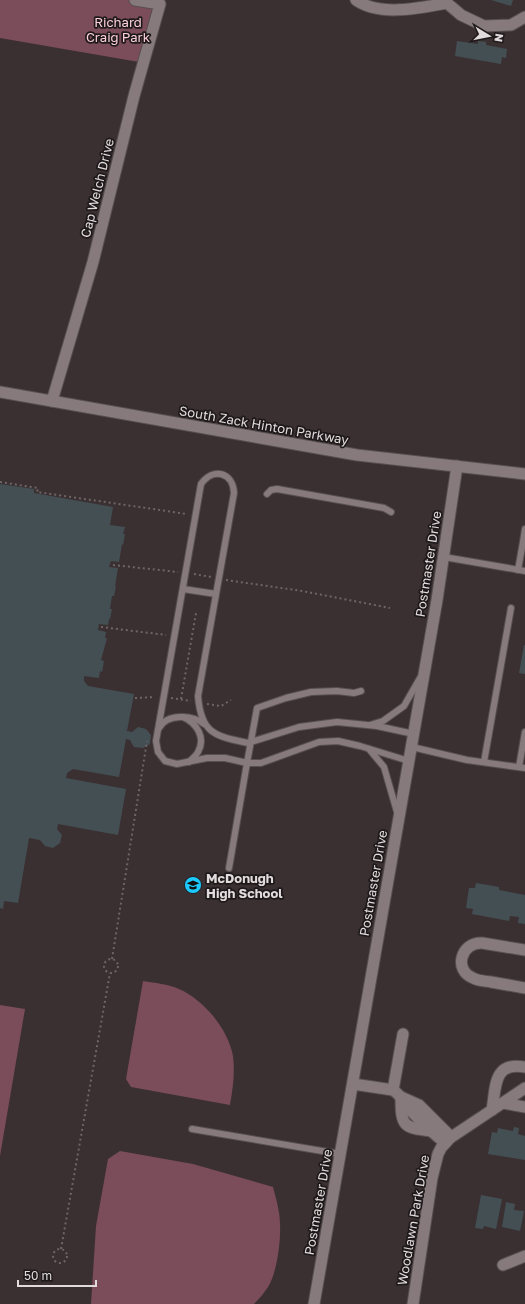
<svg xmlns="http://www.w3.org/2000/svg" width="525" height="1304" font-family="'Golos Text',sans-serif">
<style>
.green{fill:#7b4c5a}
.building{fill:#444f54}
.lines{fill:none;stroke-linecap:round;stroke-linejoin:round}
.service-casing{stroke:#574f51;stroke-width:8}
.minor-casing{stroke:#574f51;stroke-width:13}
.secondary-casing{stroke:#574f51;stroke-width:13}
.path{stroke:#6e6567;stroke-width:2;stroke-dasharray:2 3;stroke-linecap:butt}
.service{stroke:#867a7d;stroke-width:6}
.minor{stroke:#867a7d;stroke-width:11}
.secondary{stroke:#867a7d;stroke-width:11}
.labels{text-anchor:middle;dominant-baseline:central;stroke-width:3.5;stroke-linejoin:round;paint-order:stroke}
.park-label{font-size:13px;fill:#fdd0db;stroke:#1e191a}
.street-label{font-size:13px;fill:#e2dbdd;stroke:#1e191a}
.poi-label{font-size:13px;font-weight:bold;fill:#e2dbdd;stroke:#1e191a;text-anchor:start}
</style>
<rect width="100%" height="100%" fill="#3a3032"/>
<g class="green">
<path d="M0 0H157L139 62 0 38Z"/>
<path d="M143 981C155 983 168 984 179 989 204 1000 228 1029 233 1056 235 1073 233 1088 230 1105L131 1087 126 1079Z"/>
<path d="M0 1005 25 1009 0 1156Z"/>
<path d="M120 1151 193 1164 273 1187C276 1199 280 1211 280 1224 281 1240 277 1273 268 1287 264 1293 259 1299 254 1304H91L96 1226 108 1159Z"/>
</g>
<g class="building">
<path d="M491 0H513L511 6Z"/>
<path d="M457 41 478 44V41L486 42V45L507 49 506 58 502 57 501 64 455 56Z"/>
<path d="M0 484 34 489V493L113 507 110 525 125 527 123 534H125L123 545 122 544 119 562 111 561 109 567 118 568 115 586H116L114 596H112L110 609H112L110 619H109L108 625 99 624 98 630 106 632 105 638H107L101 660 104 661 102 672 100 671 99 678 84 676V681L88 686 134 694 127 731 132 732 138 727 146 729 151 735 150 744 143 748 134 747 130 740 126 739 119 777 73 769 67 773 66 778 126 789 118 835 58 824 57 829 62 835 60 843 53 848 45 846 40 840 29 838 18 903 4 901 3 909 0 908Z"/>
<path d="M524 645H525V674L519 673Z"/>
<path d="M476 883 499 887V890L525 895V924L518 923 519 917 510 916 509 921 472 914 473 909 466 908 469 888H475Z"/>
<path d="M514 1127 519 1128 518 1134 525 1136V1160L488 1154 492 1132 497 1133 498 1128 513 1131Z"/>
<path d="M481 1195 502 1199 496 1229 484 1226 483 1229 475 1228Z"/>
<path d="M506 1202 515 1204 514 1210 524 1211 520 1231 502 1227Z"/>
</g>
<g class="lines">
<g class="service-casing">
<g id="service">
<path d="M267 494 271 490 277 489 384 508 391 512"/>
<path d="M523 542 525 529"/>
<path d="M444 557 525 571"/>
<path d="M518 570 523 542H525"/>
<path d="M183 589 216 594"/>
<path d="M361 691 354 693 337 691 311 692 286 698 257 708 247 763 225 758H207L177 764 165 761 158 752 156 741 201 484C213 467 233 472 234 493L198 696C201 734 215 736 248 743L251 742 299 727 337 722 377 726 414 734"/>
<path d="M183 717C197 723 206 738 198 752 196 756 192 759 189 762"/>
<path d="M370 725 383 721 404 706 420 678"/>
<path d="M159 728C167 713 193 715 204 724"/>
<path d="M412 747 467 760 525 768"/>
<path d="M369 749 384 767 397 812"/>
<path d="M484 762 511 608"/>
<path d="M519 767 525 732"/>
<path d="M229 868 247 763H261L319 742 338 741 360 746 409 761"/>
<path d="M192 1129 340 1154"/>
</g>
</g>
<g class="minor-casing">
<g id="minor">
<path d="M356 0C380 17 420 8 447 3"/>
<path d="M447 0V3L461 15 484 26 511 25 525 17"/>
<path d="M52 401 93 262 134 96 160 4 135 0"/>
<path d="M525 950 482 943C461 942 453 970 473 978 478 981 485 981 491 982 502 984 514 986 525 988"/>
<path d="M353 1084 393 1090C402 1096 405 1104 412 1112 422 1123 433 1133 445 1143"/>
<path d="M393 1090 403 1034"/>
<path d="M401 1097 419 1105 451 1137"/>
<path d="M401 1097C401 1126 403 1128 431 1131"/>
<path d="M503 1103 525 1107"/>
<path d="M492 1110C496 1087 493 1061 525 1067"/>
<path d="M503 1265 525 1256"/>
<path d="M314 1304 437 600 457 466"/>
<path d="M413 1304 432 1178 438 1154 441 1148 450 1138 525 1088"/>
</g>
</g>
<g class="secondary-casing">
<path id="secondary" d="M0 392 357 455 525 474"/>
</g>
<g class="path">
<path d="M0 482 38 488 37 492 187 514"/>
<path d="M113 565 178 572"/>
<path d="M194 574 211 577"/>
<path d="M226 580 302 591 390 608"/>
<path d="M101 627 166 635"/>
<path d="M135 698 155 697"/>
<path d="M171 698 191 701"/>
<path d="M181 699 196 613"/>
<path d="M207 704 221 706 231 700"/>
<path d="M112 959 147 741"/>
<circle cx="111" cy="966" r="7"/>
<path d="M61 1249 110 973"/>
<circle cx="60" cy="1256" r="7"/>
</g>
<use href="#service" class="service"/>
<use href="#minor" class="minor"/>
<use href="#secondary" class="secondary"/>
</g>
<defs>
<g id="school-disc" transform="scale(0.9)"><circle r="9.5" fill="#1cc9fc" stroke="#1e191a"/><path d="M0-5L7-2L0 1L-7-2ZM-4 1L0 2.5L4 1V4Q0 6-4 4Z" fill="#111"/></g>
</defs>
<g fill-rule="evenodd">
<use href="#school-disc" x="193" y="885"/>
</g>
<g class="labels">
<g class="park-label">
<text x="118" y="22">Richard<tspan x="118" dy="15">Craig Park</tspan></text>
</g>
<g class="street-label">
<text transform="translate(97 188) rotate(-76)">Cap Welch Drive</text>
<text transform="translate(264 425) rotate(10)">South Zack Hinton Parkway</text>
<text transform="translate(428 564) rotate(-81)">Postmaster Drive</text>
<text transform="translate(373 883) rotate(-80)">Postmaster Drive</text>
<text transform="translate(318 1202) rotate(-80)">Postmaster Drive</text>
<text transform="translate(413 1220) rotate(-80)">Woodlawn Park Drive</text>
</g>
<g class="poi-label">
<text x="206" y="878">McDonugh<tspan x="206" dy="15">High School</tspan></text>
</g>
</g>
<g transform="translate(489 36) rotate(100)" stroke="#1e191a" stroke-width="3" paint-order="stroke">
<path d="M0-3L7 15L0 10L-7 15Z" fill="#e2dbdd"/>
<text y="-6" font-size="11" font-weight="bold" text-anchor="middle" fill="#e2dbdd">N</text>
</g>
<path d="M18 1280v6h78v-6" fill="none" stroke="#e2dbdd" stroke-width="2"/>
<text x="24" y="1280" font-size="12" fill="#e2dbdd" stroke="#1e191a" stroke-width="3" paint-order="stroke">50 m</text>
</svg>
